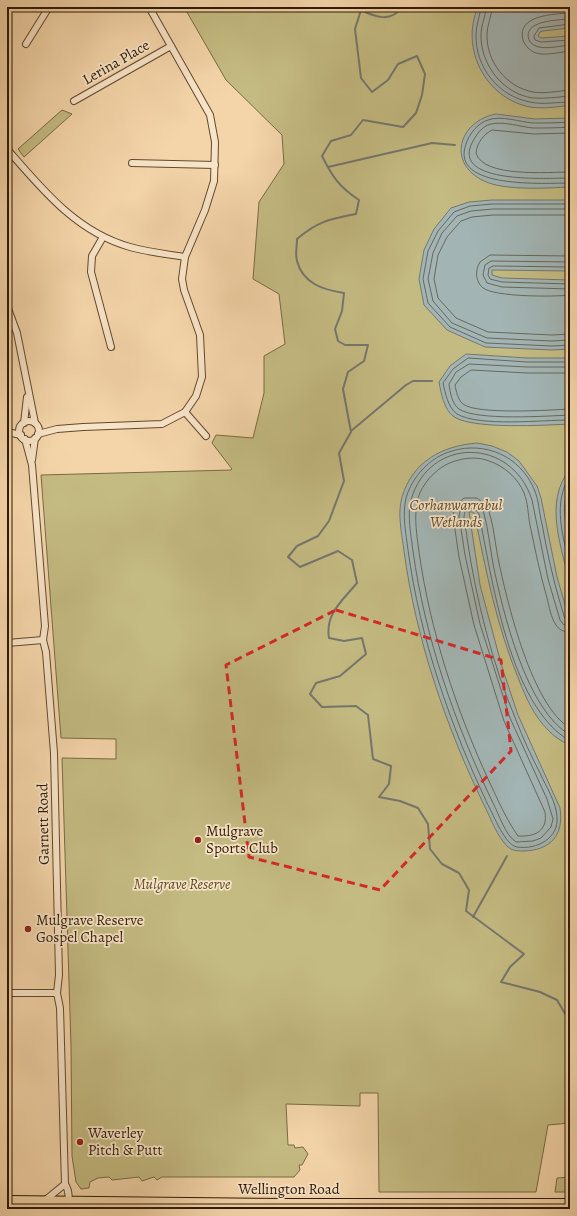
<svg xmlns="http://www.w3.org/2000/svg" width="577" height="1216" font-family="Alegreya,serif">
<style>
.green{fill:#c4bb82;stroke:#796a44}
.water{fill:#a2b5b4;stroke:#74776e}
.lines{fill:none;stroke-linecap:round;stroke-linejoin:round}
.shore{stroke:#68685d;stroke-width:1}
.stream{stroke:#74776e;stroke-width:2}
.minor-casing{stroke:#60492f;stroke-width:8}
.trunk-casing{stroke:#2e1a06;stroke-width:12}
.minor{stroke:#f8e4c7;stroke-width:6}
.trunk{stroke:#f4d5a9;stroke-width:10}
.marked{fill:none;stroke:#d62828;stroke-width:3;stroke-dasharray:8 5;stroke-linejoin:round}
.poi-dot{fill:#8f2418;stroke:#f8e4c7;stroke-width:1.5}
.labels{text-anchor:middle;dominant-baseline:central;stroke-width:3.5;stroke-linejoin:round;paint-order:stroke}
.street-label{font-size:15px;fill:#2e1a06;stroke:#f8e4c7}
.park-label{font-size:15px;font-style:italic;fill:#5b4a2b;stroke:#f8e4c7}
.poi-label{font-size:15px;fill:#2e1a06;stroke:#f8e4c7;text-anchor:start}
</style>
<rect width="100%" height="100%" fill="#f4d5a9"/>
<filter id="stains"><feTurbulence type="fractalNoise" baseFrequency=".005" numOctaves="4"/><feColorMatrix values="0 0 0 0 .2 0 0 0 0 .09 0 0 0 0 .02 0 0 0 .5 -.17"/></filter>
<radialGradient id="worn" r=".72"><stop offset=".6" stop-color="#630" stop-opacity="0"/><stop offset="1" stop-color="#630" stop-opacity=".3"/></radialGradient>
<g class="green">
<path d="M184 7H570V1123L548 1125 536 1192H379L378 1093H360V1106L286 1104 288 1145H294L295 1148 303 1147 308 1154 302 1165H299L300 1170 294 1177H162L157 1180 154 1177 142 1181 139 1177 112 1180 109 1177 98 1178 90 1182 89 1188 81 1189 76 1182 72 1156 71 1046 62 758 116 759V739L61 738 41 475 231 470 232 469 212 443 216 435 253 438 264 393V356L285 344 279 294 253 279 259 202 284 164 282 135 226 80Z"/>
<path d="M62 110 72 114 24 157 18 149Z"/>
<path d="M570 1177V1192H555L557 1178Z"/>
</g>
<g class="water">
<path d="M478 7H570V28L543 31 540 32 538 36 541 38 570 36V105C557 107 543 109 530 107 485 98 460 48 478 7Z"/>
<path d="M496 114 535 119 570 118V187C547 188 505 191 484 181 446 163 459 121 496 114Z"/>
<path d="M492 200H570V271L492 270V275L502 278 570 280V349L552 350 485 347 447 330 424 305 419 279 424 250 434 229 451 208 469 202Z"/>
<path d="M466 354 527 358H570V424C547 425 470 430 453 416 444 409 441 393 439 382L450 366Z"/>
<path d="M477 443 492 446 507 452 519 461 537 486 541 498 557 577 570 622V746C562 741 554 737 548 730 534 716 526 698 519 680 497 627 486 572 475 516L473 512H469L480 585 502 667 518 715 560 808C564 835 551 850 524 851 517 851 512 851 507 846 497 836 491 819 485 807 446 727 416 640 404 551 402 534 397 514 402 497 413 461 442 446 477 443Z"/>
<path d="M570 469V585C562 547 543 503 570 469Z"/>
</g>
<g class="lines">
<g class="shore">
<path d="M481 7C480 16 476 25 476 34 475 67 498 96 530 102 544 105 557 102 570 102"/>
<path d="M486 7C486 16 481 25 481 34 480 64 503 94 533 98 546 99 557 97 570 96"/>
<path d="M492 7C492 16 487 25 487 34 486 61 506 87 533 92 545 94 558 91 570 90"/>
<path d="M570 13C554 14 516 15 523 40 525 46 530 51 536 53 546 56 560 52 570 51"/>
<path d="M570 19C559 20 522 20 529 40 531 44 535 46 539 47 548 49 560 46 570 45"/>
<path d="M570 24 539 28 534 36 535 40 541 42 570 40"/>
<path d="M570 122C558 123 546 123 533 123 520 122 501 115 488 120 478 123 469 134 466 144 449 190 547 183 570 183"/>
<path d="M570 127C558 128 546 128 533 128 521 127 504 121 491 124 482 126 476 135 472 143 451 185 551 178 570 178"/>
<path d="M570 133 534 134 492 130C483 135 477 143 476 153 483 178 549 172 570 172"/>
<path d="M570 204H492L470 206 454 212 438 231 428 251 423 279 428 303 450 327 486 343 552 346 570 345"/>
<path d="M570 209H493L471 211 457 216 442 233 433 253 428 279 433 301 452 323 487 338 552 341 570 340"/>
<path d="M570 215H493L472 217 461 221 447 237 438 255 434 279 438 298 456 318 488 332 552 335 570 334"/>
<path d="M570 256 490 255 480 262C475 270 475 281 483 288 495 297 554 297 570 295"/>
<path d="M570 262 491 261 485 265 483 275 487 283 502 287 570 289"/>
<path d="M570 267 493 266 489 268 488 275 490 279 502 282 570 284"/>
<path d="M570 362H527L468 358 453 369 443 383C445 392 448 408 457 414 480 427 542 420 570 420"/>
<path d="M570 367H527L469 364 456 372 449 384C450 392 452 404 459 409 476 421 548 416 570 415"/>
<path d="M570 373H527L471 370 461 377 455 385C456 391 458 400 463 404 477 415 550 410 570 409"/>
<path d="M570 475C552 504 563 536 570 567"/>
<path d="M570 485C560 504 566 526 570 545"/>
<path d="M570 621 565 619 561 606C553 579 547 552 542 524 539 513 539 500 534 489 520 456 485 441 452 451 430 457 412 477 406 498 402 515 406 534 408 550 420 638 450 725 488 805 494 816 505 845 517 847 537 850 559 838 557 817 556 801 546 787 540 773 531 756 523 738 516 720 492 663 476 599 467 538 467 531 462 518 465 512 465 510 467 509 468 508L475 509 479 514C492 578 509 706 570 741"/>
<path d="M570 626 564 625 560 620 548 579 532 500C512 437 429 436 411 500 407 516 411 535 413 551 425 638 455 724 493 803 499 814 505 835 516 842L533 841 541 838 551 827 553 819 547 799 510 718 480 624 465 555 459 516 461 508 466 504H476L483 510C488 527 490 547 493 564 503 612 526 710 570 735"/>
<path d="M570 632C564 632 559 630 556 625 551 618 549 606 547 598 540 574 535 549 530 525 528 514 528 503 524 493 518 478 504 466 489 461 474 455 455 459 442 467 430 475 419 489 417 503 414 519 417 536 419 552 430 630 456 710 489 781 498 800 506 819 518 836 535 837 548 831 545 812L504 721 474 625 459 557 453 516 455 506 464 498H477L487 506C494 524 495 545 499 563 508 605 532 706 570 728"/>
</g>
<g class="stream">
<path d="M402 7C391 23 375 17 361 10L355 29 361 78 372 92 388 80 398 64 417 56 425 74 422 95 416 113 403 127 363 120 351 135 331 141 322 156C332 176 339 187 359 200L356 214C330 219 318 221 297 239 297 246 295 255 297 261 303 284 324 290 344 293L342 311 335 329 338 341 345 345H368L364 361 348 372 343 389 351 432 339 453 344 481 329 521 318 536 297 546 288 557 300 567 338 551 352 560 357 583C342 601 325 614 329 638L344 641 362 638 366 654 340 676 316 683 310 694 322 707 356 706 368 715 373 759 391 766 389 784 379 797 400 801 418 808 428 824 430 849 442 864 459 873 469 890 466 911 524 954 510 967 501 982 540 992 557 1000 570 1022"/>
<path d="M328 167 432 143 455 145"/>
<path d="M351 431 406 385 413 381H432"/>
<path d="M473 917 507 856"/>
</g>
<g class="minor-casing">
<g id="minor">
<path d="M26 44 49 7"/>
<path d="M74 101 171 46"/>
<path d="M7 149C42 189 76 232 130 247 148 252 166 254 185 257"/>
<path d="M132 163 215 165"/>
<path d="M103 237 92 256 91 272 111 347"/>
<path d="M7 306 17 333 35 423"/>
<path d="M185 412 206 436"/>
<circle cx="29" cy="431" r="10"/>
<path d="M24 423 27 397"/>
<path d="M7 432 21 435"/>
<path d="M38 434 57 429 83 427 162 424 185 412 196 396 202 377 200 335 184 290 182 279 185 257 205 210 214 181 215 142 210 115 149 7"/>
<path d="M25 439 32 465 45 626 43 640 46 652 54 753 59 975 57 993 60 1008 65 1184C70 1192 69 1199 67 1209"/>
<path d="M32 460 35 438"/>
<path d="M7 643 43 640"/>
<path d="M7 993H57"/>
<path d="M43 1202 65 1184"/>
</g>
</g>
<g class="trunk-casing">
<path id="trunk" d="M7 1201 284 1204H570"/>
</g>
<use href="#minor" class="minor"/>
<use href="#trunk" class="trunk"/>
</g>
<path class="marked" d="M336 610 501 660 511 751 380 890 249 857 226 665Z"/>
<g class="poi-dot">
<circle cx="198" cy="840" r="4"/>
<circle cx="28" cy="929" r="4"/>
<circle cx="80" cy="1142" r="4"/>
</g>
<g class="labels">
<g class="street-label">
<text transform="translate(116 62) rotate(-30)">Lerina Place</text>
<text transform="translate(43 824) rotate(-91)">Garnett Road</text>
<text x="289" y="1189">Wellington Road</text>
</g>
<g class="park-label">
<text x="456" y="505">Corhanwarrabul<tspan x="456" dy="17">Wetlands</tspan></text>
<text x="182" y="884">Mulgrave Reserve</text>
</g>
<g class="poi-label">
<text x="206" y="831">Mulgrave<tspan x="206" dy="17">Sports Club</tspan></text>
<text x="36" y="920">Mulgrave Reserve<tspan x="36" dy="17">Gospel Chapel</tspan></text>
<text x="88" y="1133">Waverley<tspan x="88" dy="17">Pitch &amp; Putt</tspan></text>
</g>
</g>
<rect width="577" height="1216" fill="none" stroke="#f4d5a9" stroke-width="24"/>
<rect x="8" y="8" width="561" height="1200" fill="none" stroke="#2e1a06" stroke-width="2"/>
<rect x="12" y="12" width="553" height="1192" fill="none" stroke="#2e1a06"/>
<rect width="100%" height="100%" filter="url(#stains)"/>
<rect width="100%" height="100%" fill="url(#worn)"/>
</svg>
